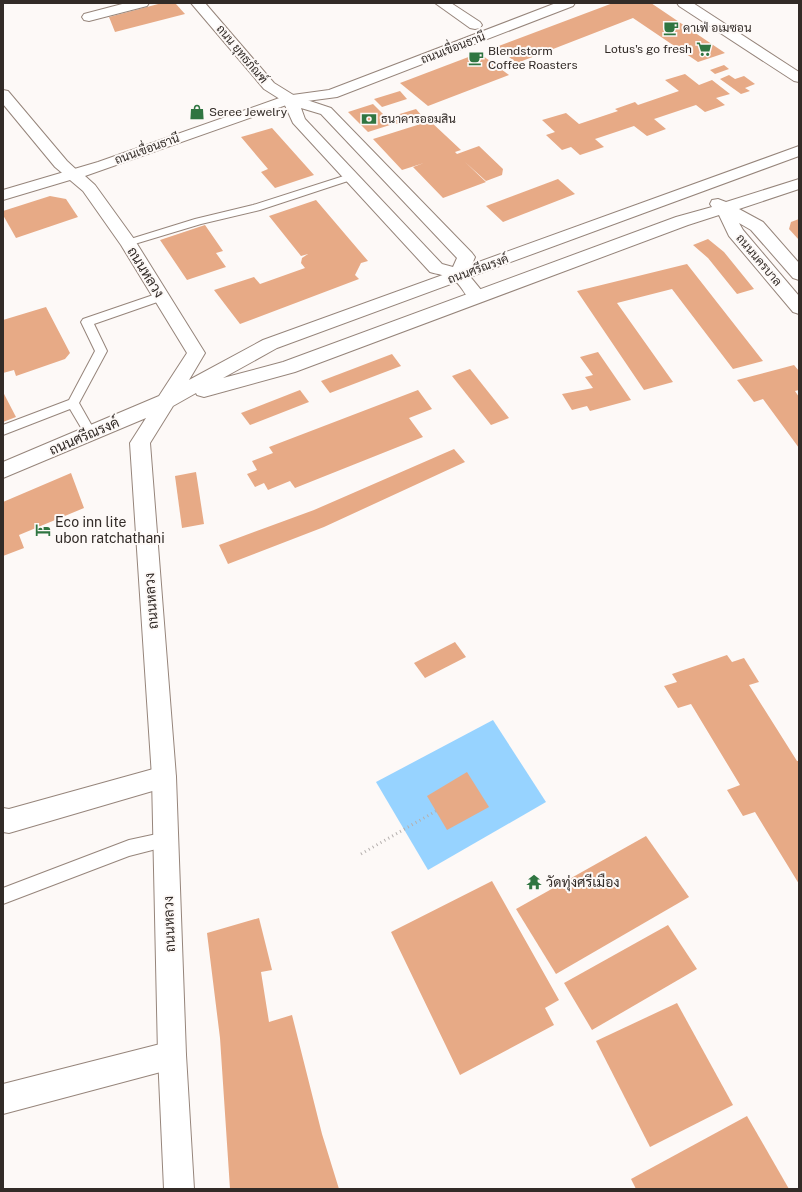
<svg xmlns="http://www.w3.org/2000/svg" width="802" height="1192" font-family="'Public Sans',Sarabun,sans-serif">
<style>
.water{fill:#97d3ff}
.building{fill:#e7aa86}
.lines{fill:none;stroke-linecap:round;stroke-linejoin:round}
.lane-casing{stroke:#96857b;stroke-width:2}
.street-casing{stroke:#96857b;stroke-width:2}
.secondary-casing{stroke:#96857b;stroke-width:2}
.path{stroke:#b5b0ae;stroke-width:3;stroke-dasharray:1 3.5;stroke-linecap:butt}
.lane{fill:#fff;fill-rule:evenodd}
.street{fill:#fff;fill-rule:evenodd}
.secondary{fill:#fff;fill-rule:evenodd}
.labels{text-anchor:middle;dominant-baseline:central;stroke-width:4;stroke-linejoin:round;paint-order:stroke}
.far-poi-label{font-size:12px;fill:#322b27;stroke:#fdf9f7;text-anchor:start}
.far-street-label{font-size:12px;fill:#322b27;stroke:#fdf9f7}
.street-label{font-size:14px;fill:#322b27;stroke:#fdf9f7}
.poi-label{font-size:14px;fill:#322b27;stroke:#fdf9f7;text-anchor:start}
</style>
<rect width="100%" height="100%" fill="#fdf9f7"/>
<path class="water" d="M493 720 546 802 428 870 376 782Z"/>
<g class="building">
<path d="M162 3 176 4 185 14 115 32 109 17Z"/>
<path d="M613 3H651L725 53 698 62 633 18 517 63 496 47Z"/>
<path d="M479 53 509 75 428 106 400 83Z"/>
<path d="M724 65 729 69 715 74 710 70Z"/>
<path d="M685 74 699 85 712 80 730 94 716 98 725 105 705 112 696 105 654 119 666 129 647 136 634 126 595 139 604 147 580 155 571 147 562 150 546 135 555 132 542 120 566 113 579 124 618 111 615 109 635 102 638 105 679 91 665 80Z"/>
<path d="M729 75 735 79 744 76 755 84 745 88 750 91 741 94 720 79Z"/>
<path d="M400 91 407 99 382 107 374 99Z"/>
<path d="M373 104 393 124 368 132 348 112Z"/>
<path d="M416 109 422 116 397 124 390 117Z"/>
<path d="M430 121 461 150 455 152 457 154 479 146 503 169 502 175 486 181 465 162 486 182 443 198 413 167 424 163 402 170 373 139Z"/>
<path d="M272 128 314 175 275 188 261 172 268 169 241 137Z"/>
<path d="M558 179 575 194 503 222 486 206Z"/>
<path d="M50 196 66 199 78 217 16 238 3 215V211Z"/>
<path d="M316 200 368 261 361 263 355 275 359 279 240 324 214 290 254 277 260 284 305 268 301 263 302 258 308 254 301 256 269 216Z"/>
<path d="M799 219V240L789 229 791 222Z"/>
<path d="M205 225 223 251 216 253 226 267 187 280 160 240Z"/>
<path d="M708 239 724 252 754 289 737 294 708 258 693 245Z"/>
<path d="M687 264 763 361 733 369 672 289 617 303 673 382 644 390 577 291Z"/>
<path d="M46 307 70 353 65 359 16 376 14 370 3 373V320Z"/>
<path d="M598 352 631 400 590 411 587 406 572 410 562 394 593 388 585 377 593 375 580 357Z"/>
<path d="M392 354 401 366 330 393 321 381Z"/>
<path d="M794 365 799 371V390L795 391 799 397V448L763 399 754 402 737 380Z"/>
<path d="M470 369 509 418 491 425 452 376Z"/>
<path d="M300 390 309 402 250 425 241 413Z"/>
<path d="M418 390 432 409 409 418 423 437 295 488 290 481 268 490 264 483 255 487 247 474 257 470 252 461 273 453 269 447Z"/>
<path d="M3 392 16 417 3 422Z"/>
<path d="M454 449 465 462 324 527 228 564 219 545 314 510Z"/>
<path d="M196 472 204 524 182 528 175 476Z"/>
<path d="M71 473 84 508 19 535 24 548 3 556V502Z"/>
<path d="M455 642 466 657 425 678 414 663Z"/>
<path d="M727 655 732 662 744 658 759 682 749 685 797 761H799V884L755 812 743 816 727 790 740 785 691 704 678 708 664 686 677 682 672 674Z"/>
<path d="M467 772 489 807 447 830 427 796Z"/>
<path d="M646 836 689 897 556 974 516 909Z"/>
<path d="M492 881 559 1000 545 1008 554 1025 460 1075 391 932Z"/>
<path d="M259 918 272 970 261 972 269 1022 292 1015 322 1134 339 1189H230L220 1038 207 933Z"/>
<path d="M668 925 697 969 592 1030 564 983Z"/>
<path d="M677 1003 733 1105 650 1147 596 1041Z"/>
<path d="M747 1116 789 1189H636L631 1179Z"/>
</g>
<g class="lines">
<g class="lane-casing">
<g id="lane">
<path d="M350 174 354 175 355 177 354 179 260 210 201 224 128 246 123 243 124 241 195 219 253 205Z"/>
<path d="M162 292 166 293 168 296 166 299 94 324 107 351 79 403 96 433 94 436 90 438 86 436 70 409 3 435V425L69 400 95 351 81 322 83 319Z"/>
<path d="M166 832 172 835 174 840 172 845 129 856 3 904V888L129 840Z"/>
</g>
</g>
<g class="street-casing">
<g id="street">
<path d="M126 3H149L147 6 89 21 84 20 82 17 84 14Z"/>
<path d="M191 3H205L274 83 295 96 331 108 472 253 475 257 468 274 486 296 483 300C464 305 465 285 452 279 445 275 437 274 430 272L293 123 283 101 264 89ZM301 108 321 114 457 258 453 267 442 264 305 119Z"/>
<path d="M435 3H451L480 22 482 25 480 28 475 29 470 28Z"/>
<path d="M677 3H693L799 72V82L794 81 679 6Z"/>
<path d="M3 90 8 91 67 161 81 174 79 177 73 179 67 177 55 167 3 104Z"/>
<path d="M164 766 173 769 176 777 173 785 9 833 3 832V808L9 809Z"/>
<path d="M172 1041 182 1045 186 1055 182 1065 172 1069 3 1114V1084Z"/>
</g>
</g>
<g class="secondary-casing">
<path id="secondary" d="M556 3H575L573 6 337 97 292 103 85 176 95 185 134 239 205 353 189 380 263 340 799 146V156L277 348 223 378 283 362 676 217 712 207 710 204 712 200 718 199 726 202 799 179V189L739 209 763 222 799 263V280L793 278 751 230 739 223 743 230 799 296V314L793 312 729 236 719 215 688 225 295 372 204 397 197 395 196 393 173 406 150 443 176 777 186 1055 194 1189H164L158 1055 152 777 130 443 146 418 3 478V462L159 396 187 353 121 245 83 191 70 180 3 200V190L98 162 285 96 329 90Z"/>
</g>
<path class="path" d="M361 854 436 811"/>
<use href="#lane" class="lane"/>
<use href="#street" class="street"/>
<use href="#secondary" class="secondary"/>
</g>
<defs>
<g id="cafe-bare" transform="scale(1.2)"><path d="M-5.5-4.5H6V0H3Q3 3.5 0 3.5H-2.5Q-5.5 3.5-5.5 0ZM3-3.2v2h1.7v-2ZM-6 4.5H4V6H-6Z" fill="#2f7541" stroke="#fdf9f7" stroke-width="2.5" paint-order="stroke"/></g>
<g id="supermarket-bare" transform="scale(1.2)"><path d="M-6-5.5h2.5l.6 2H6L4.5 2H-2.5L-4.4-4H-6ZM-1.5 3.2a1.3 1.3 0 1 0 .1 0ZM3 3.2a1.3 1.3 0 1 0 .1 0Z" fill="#2f7541" stroke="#fdf9f7" stroke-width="2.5" paint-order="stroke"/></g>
<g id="shop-bare" transform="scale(1.2)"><path d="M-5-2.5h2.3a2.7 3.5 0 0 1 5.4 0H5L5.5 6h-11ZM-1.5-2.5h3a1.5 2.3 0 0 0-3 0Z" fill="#2f7541" stroke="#fdf9f7" stroke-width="2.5" paint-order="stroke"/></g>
<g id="bank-bare" transform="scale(1.2)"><path d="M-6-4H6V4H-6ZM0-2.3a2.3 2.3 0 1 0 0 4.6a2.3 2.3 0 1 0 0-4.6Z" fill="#2f7541" stroke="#fdf9f7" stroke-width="2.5" paint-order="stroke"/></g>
<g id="hotel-bare" transform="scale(1.2)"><path d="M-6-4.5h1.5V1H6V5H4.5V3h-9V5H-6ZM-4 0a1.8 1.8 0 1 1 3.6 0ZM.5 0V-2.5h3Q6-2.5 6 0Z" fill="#2f7541" stroke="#fdf9f7" stroke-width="2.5" paint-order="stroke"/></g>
<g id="temple-bare" transform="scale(1.2)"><path d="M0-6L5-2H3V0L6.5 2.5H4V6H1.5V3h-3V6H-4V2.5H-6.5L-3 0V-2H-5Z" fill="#2f7541" stroke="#fdf9f7" stroke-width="2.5" paint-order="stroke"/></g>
</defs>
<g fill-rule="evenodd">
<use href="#cafe-bare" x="671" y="28"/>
<use href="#supermarket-bare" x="704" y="49"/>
<use href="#cafe-bare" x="476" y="58"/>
<use href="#shop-bare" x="197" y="112"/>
<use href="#bank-bare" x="369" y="119"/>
<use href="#hotel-bare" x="43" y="530"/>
<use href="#temple-bare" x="534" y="882"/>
</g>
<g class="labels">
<g class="far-poi-label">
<text x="683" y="28">คาเฟ่ อเมซอน</text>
<text x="692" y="49" text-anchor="end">Lotus's go fresh</text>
<text x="488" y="51">Blendstorm<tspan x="488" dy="14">Coffee Roasters</tspan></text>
<text x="209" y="112">Seree Jewelry</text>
<text x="381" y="119">ธนาคารออมสิน</text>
</g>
<g class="far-street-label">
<text transform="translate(453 48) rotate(-21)">ถนนเขื่อนธานี</text>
<text transform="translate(242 54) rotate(50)">ถนน ยุทธภัณฑ์</text>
<text transform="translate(147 149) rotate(-20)">ถนนเขื่อนธานี</text>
<text transform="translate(759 260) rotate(50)">ถนนนครบาล</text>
<text transform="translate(478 269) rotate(-20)">ถนนศรีณรงค์</text>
</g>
<g class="street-label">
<text transform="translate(146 272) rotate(58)">ถนนหลวง</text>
<text transform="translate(84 436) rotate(-23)">ถนนศรีณรงค์</text>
<text transform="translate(151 601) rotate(-94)">ถนนหลวง</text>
<text transform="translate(169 924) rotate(-92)">ถนนหลวง</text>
</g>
<g class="poi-label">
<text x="55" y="522">Eco inn lite<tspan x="55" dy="16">ubon ratchathani</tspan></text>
<text x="546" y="882">วัดทุ่งศรีเมือง</text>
</g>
</g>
<rect width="802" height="1192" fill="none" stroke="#322b27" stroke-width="8"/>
</svg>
